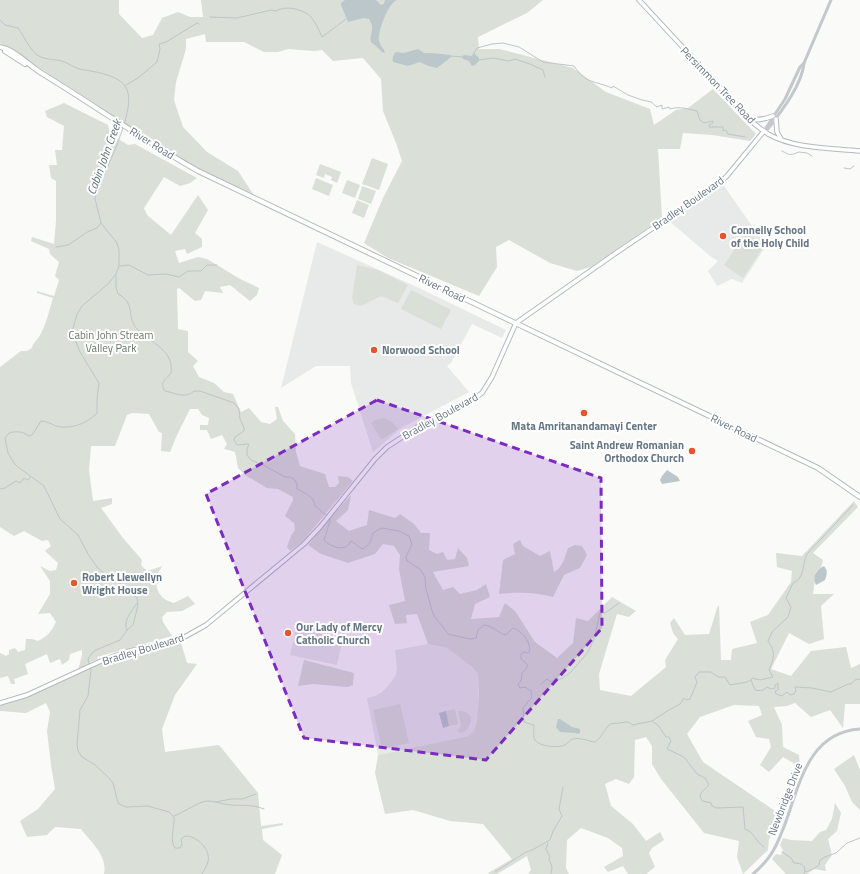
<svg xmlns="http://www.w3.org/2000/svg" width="860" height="874" font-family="'Titillium Web',sans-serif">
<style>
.built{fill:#e8e9e9}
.green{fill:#dadfd7}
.water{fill:#bbc7cb}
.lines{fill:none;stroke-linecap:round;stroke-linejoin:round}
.stream{stroke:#bbc7cb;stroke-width:1}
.secondary-casing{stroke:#b3babf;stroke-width:5.5}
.primary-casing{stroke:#b5babe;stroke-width:6}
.tertiary{stroke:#c3c8cc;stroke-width:3}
.secondary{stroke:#fff;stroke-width:3.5}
.primary{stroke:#fff;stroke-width:4}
.marked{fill:#7b2cbf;fill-opacity:0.2;stroke:#7b2cbf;stroke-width:3;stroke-dasharray:8 5;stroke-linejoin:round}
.poi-dot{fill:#e4572e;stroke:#fff;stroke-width:1.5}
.labels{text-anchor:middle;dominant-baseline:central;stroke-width:4;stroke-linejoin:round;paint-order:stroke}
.street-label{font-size:11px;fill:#657683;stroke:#fff}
.poi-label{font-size:11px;font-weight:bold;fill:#657683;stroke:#fff;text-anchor:start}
.park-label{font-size:11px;fill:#687a64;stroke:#fff}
.water-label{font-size:12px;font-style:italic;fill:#60757c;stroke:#fff}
</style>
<rect width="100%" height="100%" fill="#fafaf8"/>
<g class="built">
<path d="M722 183 766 246 742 283 732 279 717 286 708 271 718 261 710 256 668 220Z"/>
<path d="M317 242 417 287 506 330 502 338 472 324 451 363 447 366 469 392 401 428 373 452 351 383 350 366H316L281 388Z"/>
<path d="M296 629 333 636V639L342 642 337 665 290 655Z"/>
<path d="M428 644 447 648 472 667 478 674 479 710 477 721 474 731 468 736 378 755 367 698 375 696 382 692 389 685 396 675 397 668 395 650Z"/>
</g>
<g class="green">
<path d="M0 0H119V14L142 38 153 35 162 18 178 12 190 17H203L201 0H543L527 13 478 37 479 49H499L573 68 606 92 650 109 654 125 676 110 688 108 713 89 756 134 750 141 712 135 683 133 680 149H658L662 218 591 267 577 271 550 263 509 240 496 247 497 267 479 296 388 258 364 243 383 198 402 161 396 143 383 111 381 79 363 58 333 61 322 50 314 51 288 49 278 52H264L244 42H206L205 34 186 39V49L176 82 174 100 183 127 207 152 238 171 255 197 230 187 134 132 130 127 110 113 0 43Z"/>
<path d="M64 103 108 125 110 134 128 145 135 144 197 178 190 183 180 186 164 177 144 208 147 215 171 235 198 195 208 210 195 233 202 239V247L187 254 185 249 175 251 179 263 198 257 207 259 240 279 259 288 257 295 250 301 230 285 220 287 223 293 205 291 201 300 195 301 179 288 177 289 178 329 188 331V352L198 361 193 366 199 377 214 383 224 392 233 394 241 412 249 408 261 422 270 424 277 419 275 407H278L283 421 295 434 296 452 300 466 325 474 329 487H335L339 483 338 476 348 477 353 481 302 542 290 551 287 547 291 536 295 530 294 523 285 516 293 500V497L278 489 267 488 245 475 238 468 235 452 224 449 227 444 222 435 211 439 207 430H200V425H208L209 418 202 415 198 409H190L177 435 170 452 161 451 162 433 159 432 149 414 132 413 127 415 115 446H91L89 470 93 501 112 498V504L101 508 123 538 142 560 141 565 147 571 163 566C154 575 154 588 162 597 165 600 170 602 174 603L188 596 195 604 182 611 167 612 162 617 163 622 172 636 97 657 98 659 89 663 78 670 82 655V650L70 654 69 660 62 665 60 659 50 663 47 654 25 664 28 674 14 679 15 684H11L8 676 0 678V653L6 656 9 654V650L15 648 18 652 25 650 26 639H32L38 641C48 636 51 632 56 622L50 613 38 614 50 594V581L40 566 50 571 56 570 58 563 45 551 51 546 48 540 42 541 24 531 14 536 0 527V367L21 351H27L32 348C33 343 36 341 39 337 46 326 49 311 53 298L37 293V291L54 296 59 280 55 276 59 262 50 254 49 249 31 241 32 237 54 244 56 221V181L51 178 49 165H57L55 150H62L64 126 47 117 45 111Z"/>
<path d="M372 158 388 164 379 190 362 184Z"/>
<path d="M320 164 341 172 337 183 331 180 332 177 325 174 324 178 316 175Z"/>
<path d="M316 178 333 185 329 196 312 189Z"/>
<path d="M347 180 360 185 355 198 342 193Z"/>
<path d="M362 186 376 191 371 204 358 199Z"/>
<path d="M357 200 369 205 364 218 352 213Z"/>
<path d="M746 233 764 246 743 278 724 265Z"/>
<path d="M357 265 378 270 408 285 398 303 381 296 361 306 354 304 352 298Z"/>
<path d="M411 290 451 310 441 329 401 309Z"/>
<path d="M385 418 392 422 398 429 383 439H381L371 423 377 419Z"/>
<path d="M351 495 348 510 336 521 349 531 367 525 369 510 395 518 400 514 414 524 421 533H430L429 550 437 554 443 552 447 560 455 559 458 548 467 558 469 566 433 572 443 590 453 587 460 594 477 590 486 584 490 597 475 604 471 619 499 617 505 603 515 611 535 642 557 658 573 643 576 618 588 621 612 597 636 611 629 617 617 614 599 674 600 690 631 696 666 667 665 660 678 639 673 633 670 623 674 618 685 635 709 634 717 608 719 605 721 660H731L732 649 757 643 750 622 768 615 791 582 792 571 777 567 776 553 802 556 854 501 858 507 813 553 823 560 821 567 816 572 813 594H834L821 606 824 639 809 644 789 633 771 669 791 676 811 651 846 647 851 668 860 664V704H845L843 728 830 710 811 717 795 703 787 706 774 707 782 725 783 747 799 755 800 767 783 757 769 772 760 765 771 747 769 739 756 737 748 721 762 715 759 706 734 705 700 717 687 734 703 762 781 815 769 839 768 850 743 874 737 857 739 841 704 833 661 779 652 764V746L646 737 635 740 634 777 629 784 616 779 605 784 611 806 633 824 646 841 660 832 664 840 652 848 649 853 655 867 646 874H628L623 866 608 872 604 867 623 856 622 848 608 838 581 828 567 840 566 868 569 874H528L531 870 527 856 497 874H489L488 873 512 859 483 824 450 821 413 810 385 814 375 773 378 755 468 736 474 731 477 721 479 696 478 674 472 667 447 648 428 644 417 614 406 615 407 623 395 624 389 605 405 601 399 569 400 555 394 546 383 544 375 554 348 563 321 554 308 545 331 517Z"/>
<path d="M520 540 523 546 540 556 550 551 554 572C563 567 565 557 568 548L575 545 582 546 587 555 580 568 564 575 553 597C535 592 518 592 499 594L503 560 515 554 513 544Z"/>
<path d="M181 643 187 663 197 664 175 695 162 729 165 752 219 745 258 793 261 826 283 823V825L262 829 263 840 282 855 275 874H104C108 856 91 842 81 829L55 827 47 835 27 837 20 821 38 809 55 789 51 765 47 731 50 712 46 703 26 713 0 711V704L71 676 125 652 151 646Z"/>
<path d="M304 660 354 673 353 685 348 687 313 684 298 686Z"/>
<path d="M400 704 409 743 382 749 373 710Z"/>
<path d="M455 709 458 724 449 726 446 711Z"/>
<path d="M458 711C464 711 468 712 471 717 471 724 468 732 460 733L458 731 461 725Z"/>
<path d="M854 755 860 770V810L852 802 845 786 834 769Z"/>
<path d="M835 803 841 813 837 831 828 839 832 855 825 865 826 871 814 869 807 874H786L772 859 776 854 781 855 783 850 780 845 783 838 791 840 812 841 820 832 826 830 832 819Z"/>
</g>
<g class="water">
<path d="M345 0H376L381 5 384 4 385 0H397C388 3 377 33 379 41 380 45 383 48 385 52L383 53 376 46 371 42C369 33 376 30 369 19L363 18 348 22 341 5V3Z"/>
<path d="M418 49 424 53H431L451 55V57L437 68 428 66 420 62 408 66 393 62C392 59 393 54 396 52L404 53Z"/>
<path d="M474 53 479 58V61L475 65 472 66 469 61 463 59 462 56 465 55 471 56Z"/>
<path d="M667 470 678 477 680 481 662 484 660 480 662 476Z"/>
<path d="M824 566C828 571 827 574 825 580L816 585C812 578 816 569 824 566Z"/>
<path d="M446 711 449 726 443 728 439 713Z"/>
<path d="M558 719H560L572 727 580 729V733L578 734 575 733 560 732 556 727Z"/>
</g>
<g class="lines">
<g class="stream">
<path d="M210 17 237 18 271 10 276 11C286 5 303 9 311 17 316 23 319 30 322 37L346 19"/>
<path d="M0 20 5 25 18 28C23 35 30 49 36 54 43 60 53 59 62 61 68 63 73 67 79 69 82 70 87 70 91 71 128 78 135 88 124 125"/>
<path d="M474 53 477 48 492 44 503 43 519 47 543 62 574 66C587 85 594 80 612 88L613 86 628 95 642 100 651 102 657 107 662 105V109L669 107 670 109C680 106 687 109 697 111L700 120 704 123 713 121V123L709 125V127H723V131L726 130 728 134 745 137"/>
<path d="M451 56 462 57"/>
<path d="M479 60 493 58 509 61 515 59 530 64 543 70 545 77"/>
<path d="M126 85 138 78 157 62 160 49 159 44 166 42 197 23 199 24"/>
<path d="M782 151C791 156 791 155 799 152L807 153 812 156"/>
<path d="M844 168 850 169 854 166"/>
<path d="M56 247 68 245 89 231 97 228 101 223"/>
<path d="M120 266 129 265 148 275 166 274 179 277 188 271H201L207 265H217"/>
<path d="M116 276V287L118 294C137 304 125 317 138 330 152 344 174 350 171 373 166 380 159 382 165 391 175 393 186 399 194 391H200L234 403 239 409 240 419 244 428V431L235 437 234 440 237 445 249 444 247 449V455L251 460 263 465 285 477H290L294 479 297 484V489L305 493 313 499 315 506 326 515"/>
<path d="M0 489 5 488 16 481 20 483 24 478 27 480 29 479 30 477"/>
<path d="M330 519V521L324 540C328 545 341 551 347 546 349 545 350 542 351 541L362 549C370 545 371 541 373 533L382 528 399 531 409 536 412 544 406 557 407 561 420 569 425 577 426 589 433 614 448 634 470 639 476 638 478 630 484 625C493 626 498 633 506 635L513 628C522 631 532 643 529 652L527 653 524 652 521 654V659L527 664V668L522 673 521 681 518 684 520 688 525 687 531 691 532 697 523 708 524 722 534 725C534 729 533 737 535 740 540 747 558 748 565 745 568 743 570 740 573 739 579 737 588 741 595 742 601 738 604 730 610 724L628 722 633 725 642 723 652 721 669 710 680 704 684 698 686 700 690 699 697 682 695 677 699 672H711L718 677H725L730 685 747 682 751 680 755 690C761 691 763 691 767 687L771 689 775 688V685L778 683V690L775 691 776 694 782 696 787 692 790 695 794 694 796 690 795 687 812 688 831 692 848 684H851L855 680 860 679"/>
<path d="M127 630C122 621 133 610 137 603"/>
<path d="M89 664 88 659 91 654 96 650 120 640 127 630 133 625 138 605 137 598 121 584 108 577 97 567 88 554 78 535 60 519 44 486 18 467 14 463 8 453 5 438 9 433C16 431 22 431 29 436L32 435 41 421C47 421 51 424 56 426 70 430 88 423 97 413V399L99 383 80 352 74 337 73 328 77 314 82 306 109 283 116 274 119 266V250L117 243 101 223 95 199 97 191 117 145 123 128"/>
<path d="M90 667 91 670 88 696 80 710 77 744 78 751 82 757 94 764 108 777 113 783 117 799 119 804 126 807 148 806 169 812 174 817C175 826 169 840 175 848H180L182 844 181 839 185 836C197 836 211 849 208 862 207 866 204 870 202 874"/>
<path d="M751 680 752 678 760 680 773 677 769 670C774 658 776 652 768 641L772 632 788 617 791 607 786 598 793 583C805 579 802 563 807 554L853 505"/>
<path d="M541 684 547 679 551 682 555 679H561L571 672 588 652 594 639 600 613H605L619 603"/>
<path d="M653 722 658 725 666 737H669L671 741 667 749 684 757 697 774 705 778 709 785C706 789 702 790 700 795L702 801 711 803 712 806 716 808 743 807 745 829C754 832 756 842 764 847"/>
<path d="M216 802 231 799H242L256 794"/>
<path d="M174 816C183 813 199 801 208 801 214 801 219 803 224 804 239 807 250 803 264 809"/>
<path d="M548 843 546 849 550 857 549 859 552 867 551 874"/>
<path d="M782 852 791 858 794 863C802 863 807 866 804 874"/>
<path d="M805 871 806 872 813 869 819 865 820 860 825 857 836 853 847 843 860 838"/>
<path d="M495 872 526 852 532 850 550 840 553 831 562 816 559 809 563 787"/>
</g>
<g class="secondary-casing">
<g id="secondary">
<path d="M639 0 751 121C756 125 762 130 768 134 795 149 830 148 860 151"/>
<path d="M749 119C758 121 765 119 773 116"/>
<path d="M776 119 777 132 781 139"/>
<path d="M0 703 27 695 101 661 125 652 181 639 206 625 304 544 320 527 375 459 387 447 416 428 447 412 466 404 482 393 492 377 516 323 613 255 718 184 727 176 764 131"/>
</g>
</g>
<g class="primary-casing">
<g id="primary">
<path d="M0 47C16 50 29 66 43 74 95 106 145 141 198 171L818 468 860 497"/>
<path d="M5 51 25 64"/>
</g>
</g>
<g class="tertiary">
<path d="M764 131 768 129C781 112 802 85 804 63L831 0"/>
<path d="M764 131 785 99 800 67 804 63"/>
<path d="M753 874C761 867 768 860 773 851 798 809 797 733 860 729"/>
</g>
<use href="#secondary" class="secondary"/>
<use href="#primary" class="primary"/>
</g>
<path class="marked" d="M377 400 601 478 602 628 486 760 304 738 206 494Z"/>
<g class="poi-dot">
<circle cx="723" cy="236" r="4"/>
<circle cx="374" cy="350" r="4"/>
<circle cx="584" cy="413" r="4"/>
<circle cx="692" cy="451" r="4"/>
<circle cx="74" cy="583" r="4"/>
<circle cx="288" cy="633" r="4"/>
</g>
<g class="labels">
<g class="street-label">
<text transform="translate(718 85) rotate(46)">Persimmon Tree Road</text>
<text transform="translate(152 143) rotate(32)">River Road</text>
<text transform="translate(688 203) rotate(-35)">Bradley Boulevard</text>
<text transform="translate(442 288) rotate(26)">River Road</text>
<text transform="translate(440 416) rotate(-29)">Bradley Boulevard</text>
<text transform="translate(734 428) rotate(26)">River Road</text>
<text transform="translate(143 649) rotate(-17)">Bradley Boulevard</text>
<text transform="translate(785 799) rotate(-69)">Newbridge Drive</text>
</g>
<g class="poi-label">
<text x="731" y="230">Connelly School<tspan x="731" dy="13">of the Holy Child</tspan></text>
<text x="382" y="350">Norwood School</text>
<text x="584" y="426" text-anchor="middle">Mata Amritanandamayi Center</text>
<text x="684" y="445" text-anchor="end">Saint Andrew Romanian<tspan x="684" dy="13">Orthodox Church</tspan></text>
<text x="82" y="577">Robert Llewellyn<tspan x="82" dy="13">Wright House</tspan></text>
<text x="296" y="627">Our Lady of Mercy<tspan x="296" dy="13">Catholic Church</tspan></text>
</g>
<g class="park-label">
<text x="111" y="335">Cabin John Stream<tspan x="111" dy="13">Valley Park</tspan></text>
</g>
<g class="water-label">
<text transform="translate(104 157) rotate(-70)">Cabin John Creek</text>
</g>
</g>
</svg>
